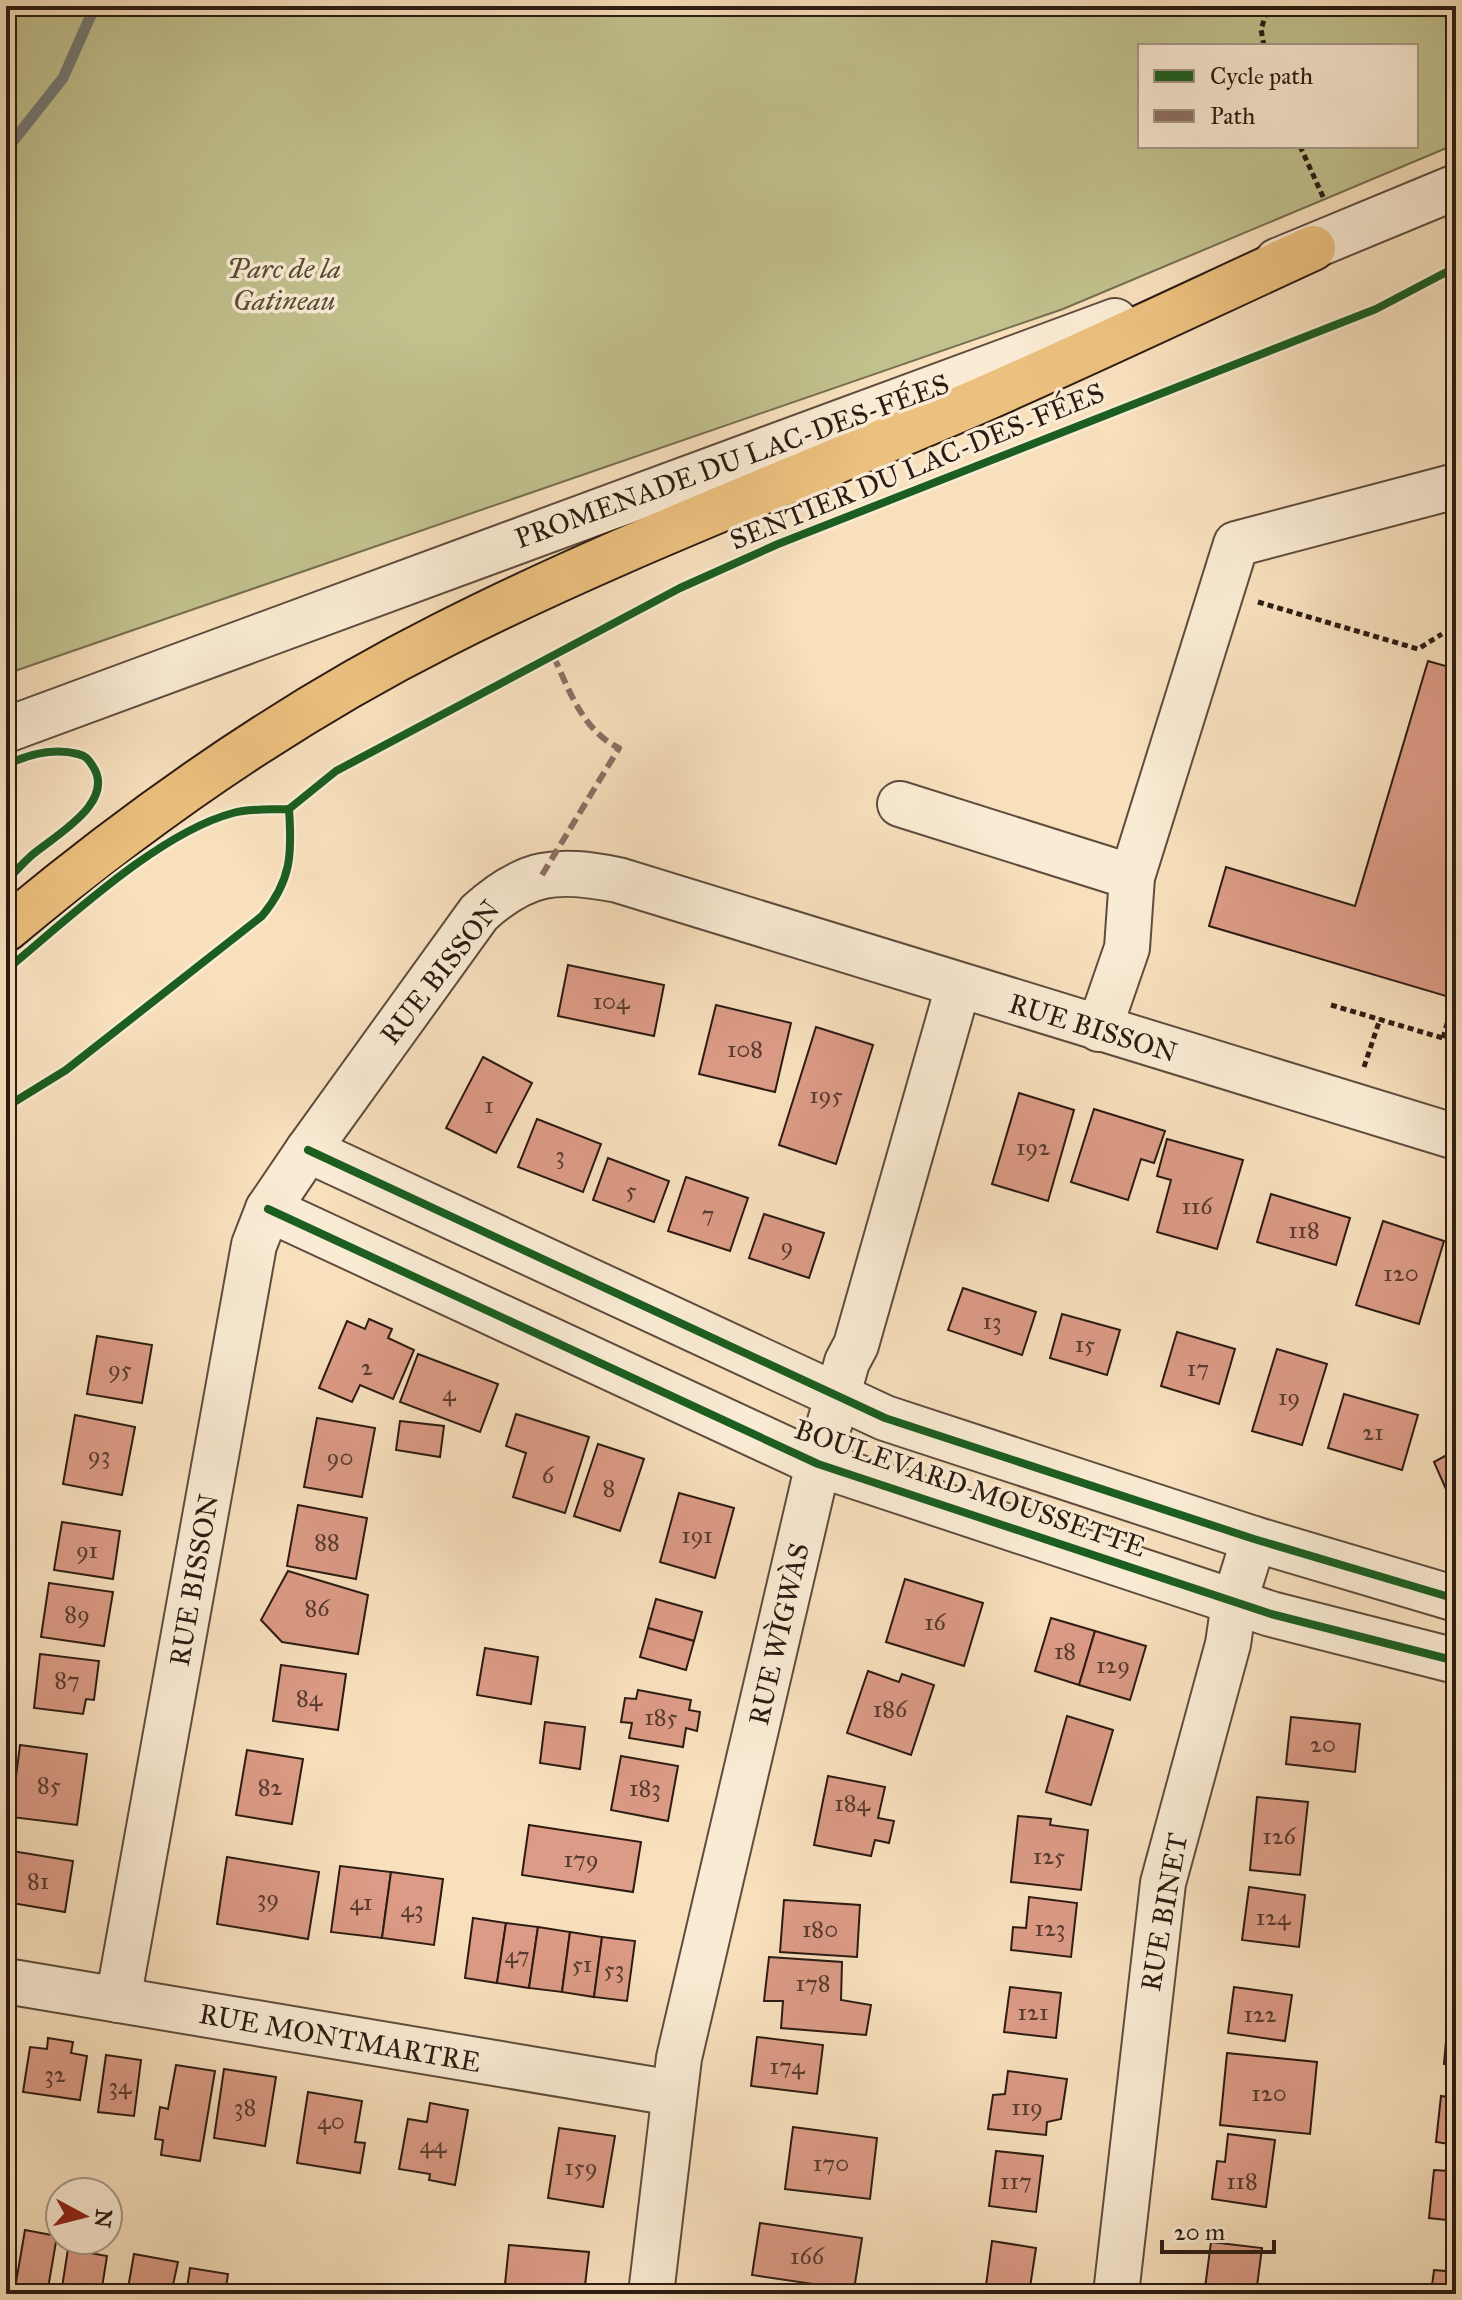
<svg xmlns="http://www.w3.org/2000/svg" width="1462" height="2300" font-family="'IM FELL Great Primer',serif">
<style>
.green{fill:#c1c18e;stroke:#766e50;stroke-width:2;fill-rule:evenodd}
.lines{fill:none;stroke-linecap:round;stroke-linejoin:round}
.stream{stroke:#737a77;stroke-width:11}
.building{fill:#dc9b86;stroke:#2c1b12;stroke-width:2}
.minor-casing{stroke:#5f4c3d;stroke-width:48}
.highway-casing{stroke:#2c1b12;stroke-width:48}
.path{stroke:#2c1b12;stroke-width:5;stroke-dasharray:6 4;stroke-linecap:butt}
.minor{stroke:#faebd4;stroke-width:44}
.highway{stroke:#ecc07e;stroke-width:44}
.quiet{stroke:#8d6e63;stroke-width:6;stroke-dasharray:12 6;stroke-linecap:butt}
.cycleway-casing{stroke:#faebd4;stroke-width:13}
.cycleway{stroke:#1b5e20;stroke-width:8}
.labels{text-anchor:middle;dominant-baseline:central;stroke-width:7;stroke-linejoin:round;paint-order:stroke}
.number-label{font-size:24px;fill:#583b2f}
.park-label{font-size:28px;font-style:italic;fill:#594d37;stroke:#faebd4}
.street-label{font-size:28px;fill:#2c1b12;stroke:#faebd4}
</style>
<rect width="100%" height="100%" fill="#f8e0bd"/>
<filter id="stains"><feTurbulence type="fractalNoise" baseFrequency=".0025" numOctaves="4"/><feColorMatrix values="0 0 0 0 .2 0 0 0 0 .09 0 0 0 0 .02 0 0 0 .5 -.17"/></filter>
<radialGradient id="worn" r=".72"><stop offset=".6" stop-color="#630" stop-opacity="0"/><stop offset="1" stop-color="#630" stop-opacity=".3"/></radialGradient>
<path class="green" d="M6 6H1456V144L1063 309 6 674ZM1140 46H1416V146H1140Z"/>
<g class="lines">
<path class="stream" d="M6 150 63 78 95 6"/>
</g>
<g class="building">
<path d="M1428 661 1456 669V999L1209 926 1226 867 1355 906Z"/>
<path d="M568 965 664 985 654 1036 558 1016Z"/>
<path d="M716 1005 791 1023 775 1092 699 1074Z"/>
<path d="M816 1027 873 1045 836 1164 779 1145Z"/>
<path d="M483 1057 532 1083 496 1153 446 1128Z"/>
<path d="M1019 1093 1074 1110 1048 1201 992 1184Z"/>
<path d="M1094 1109 1165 1131 1154 1163 1141 1159 1128 1200 1071 1182Z"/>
<path d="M537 1119 601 1144 583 1192 518 1167Z"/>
<path d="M1167 1139 1243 1160 1217 1249 1157 1232 1171 1180 1157 1176Z"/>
<path d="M608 1158 669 1181 654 1222 593 1200Z"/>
<path d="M686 1177 748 1198 730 1251 668 1231Z"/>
<path d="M1271 1194 1350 1218 1336 1265 1257 1242Z"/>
<path d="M764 1214 824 1233 809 1278 749 1258Z"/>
<path d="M1383 1221 1444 1241 1419 1324 1356 1305Z"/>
<path d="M963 1288 1036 1312 1022 1355 948 1330Z"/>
<path d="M1062 1314 1120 1330 1107 1375 1050 1358Z"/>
<path d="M369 1319 392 1329 388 1338 414 1350 393 1399 360 1385 352 1402 319 1388 347 1321 365 1329Z"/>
<path d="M1177 1332 1235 1349 1219 1404 1161 1386Z"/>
<path d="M97 1336 152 1345 142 1403 87 1394Z"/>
<path d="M1277 1349 1327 1364 1302 1445 1252 1431Z"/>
<path d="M418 1354 498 1384 480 1432 400 1402Z"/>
<path d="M1344 1394 1418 1415 1402 1470 1328 1448Z"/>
<path d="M516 1414 589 1437 565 1513 513 1497 526 1453 506 1446Z"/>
<path d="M75 1415 135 1427 122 1495 63 1484Z"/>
<path d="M317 1418 375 1428 362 1497 304 1487Z"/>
<path d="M400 1421 444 1426 440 1457 396 1450Z"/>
<path d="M598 1444 644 1459 620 1531 574 1516Z"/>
<path d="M1456 1450V1512L1434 1462Z"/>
<path d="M679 1493 734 1508 715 1578 660 1562Z"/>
<path d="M298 1505 367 1518 356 1579 287 1566Z"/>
<path d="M62 1522 120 1531 113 1579 54 1570Z"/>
<path d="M288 1571 368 1595 358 1654 282 1642 261 1620Z"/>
<path d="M905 1579 983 1603 964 1666 886 1642Z"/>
<path d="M49 1583 113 1592 104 1646 41 1637Z"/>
<path d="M656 1599 702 1612 694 1641 648 1628Z"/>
<path d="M1051 1618 1095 1631 1079 1685 1035 1671Z"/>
<path d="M648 1628 694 1641 686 1670 640 1657Z"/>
<path d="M1095 1631 1146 1646 1130 1700 1079 1685Z"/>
<path d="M485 1648 538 1657 531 1704 477 1695Z"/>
<path d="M40 1654 99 1661 94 1700 86 1699 83 1714 34 1708Z"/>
<path d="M281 1665 346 1674 338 1730 273 1721Z"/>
<path d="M868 1671 899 1682 902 1674 934 1685 911 1755 847 1733Z"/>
<path d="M638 1690 691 1700 689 1710 700 1712 697 1731 686 1728 683 1747 629 1738 632 1723 621 1722 625 1698 636 1699Z"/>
<path d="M1067 1716 1113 1730 1091 1805 1046 1792Z"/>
<path d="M1291 1717 1360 1724 1355 1772 1286 1764Z"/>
<path d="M545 1722 585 1727 580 1769 540 1763Z"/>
<path d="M20 1745 87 1754 77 1825 11 1817Z"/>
<path d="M247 1750 303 1759 292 1824 236 1815Z"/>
<path d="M621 1756 678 1766 668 1821 611 1810Z"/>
<path d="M828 1776 885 1787 878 1818 894 1821 889 1843 875 1840 871 1856 814 1845Z"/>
<path d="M1257 1797 1308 1802 1300 1875 1250 1870Z"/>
<path d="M1018 1816 1051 1819 1050 1825 1088 1830 1081 1890 1011 1882Z"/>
<path d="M529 1825 641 1842 633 1892 522 1875Z"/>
<path d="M6 1850 73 1861 65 1912 6 1902Z"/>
<path d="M227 1857 319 1872 308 1939 217 1924Z"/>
<path d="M340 1866 391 1872 382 1938 331 1932Z"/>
<path d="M391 1872 443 1879 434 1945 382 1938Z"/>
<path d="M1249 1887 1305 1895 1299 1947 1242 1940Z"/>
<path d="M1029 1897 1077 1903 1071 1957 1011 1950 1013 1927 1026 1928Z"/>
<path d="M784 1900 860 1905 857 1957 780 1952Z"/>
<path d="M473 1918 506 1923 497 1983 465 1978Z"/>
<path d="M506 1923 538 1927 529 1988 497 1983Z"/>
<path d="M1453 1923H1456V1969L1448 1968Z"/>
<path d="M538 1927 570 1932 562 1992 529 1988Z"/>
<path d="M570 1932 602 1937 594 1997 562 1992Z"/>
<path d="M602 1937 635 1941 627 2001 594 1997Z"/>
<path d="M769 1957 842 1962 841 2000 871 2005 866 2035 781 2028 783 2001H764Z"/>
<path d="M1010 1987 1061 1993 1056 2038 1004 2032Z"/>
<path d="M1234 1987 1292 1995 1285 2041 1228 2033Z"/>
<path d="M1450 1996 1456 1997V2066L1444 2064Z"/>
<path d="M757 2037 823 2045 817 2094 751 2086Z"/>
<path d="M48 2038 73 2042 71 2053 87 2056 80 2100 23 2092 30 2047 47 2049Z"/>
<path d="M1227 2053 1317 2062 1310 2134 1220 2125Z"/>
<path d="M106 2055 141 2060 134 2116 98 2112Z"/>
<path d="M176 2065 215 2071 200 2161 161 2155 163 2140 155 2139 160 2107 168 2109Z"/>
<path d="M224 2069 276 2077 265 2146 214 2138Z"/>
<path d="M1008 2071 1067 2079 1061 2119 1047 2122 1046 2135 988 2129 993 2095 1005 2094Z"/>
<path d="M308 2092 362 2101 355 2142 365 2143 360 2173 297 2163Z"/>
<path d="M1441 2096 1456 2098V2145L1436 2142Z"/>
<path d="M430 2103 468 2110 455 2185 429 2180 430 2174 399 2169 408 2119 427 2122Z"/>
<path d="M793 2127 877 2138 870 2199 785 2189Z"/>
<path d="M559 2128 615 2136 603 2207 548 2198Z"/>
<path d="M1228 2134 1275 2140 1266 2207 1212 2199 1217 2161 1225 2162Z"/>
<path d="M996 2151 1043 2156 1036 2212 989 2206Z"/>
<path d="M1451 2157H1456V2221L1429 2218 1434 2170 1449 2171Z"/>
<path d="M760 2223 862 2238 854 2290 752 2275Z"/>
<path d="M25 2230 57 2236 47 2294H14Z"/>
<path d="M992 2241 1036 2248 1029 2294 985 2293Z"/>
<path d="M1211 2242 1262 2248 1256 2294 1205 2288Z"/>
<path d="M509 2245 589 2252 584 2294H504Z"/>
<path d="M68 2249 107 2256 101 2294H61Z"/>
<path d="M134 2254 178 2262 171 2294H127Z"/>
<path d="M190 2268 228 2274 225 2294H186Z"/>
<path d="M1434 2270 1456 2272V2294H1431Z"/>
</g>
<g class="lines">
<g class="minor-casing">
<g id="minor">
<path d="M1277 261 1456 187"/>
<path d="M6 730 1115 321"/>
<path d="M900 804 1132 877"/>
<path d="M1099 1029 1127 948 1132 877 1236 544 1456 486"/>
<path d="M308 1150 885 1418 1254 1539 1456 1599"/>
<path d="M268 1209 818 1464 1271 1614 1456 1661"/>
<path d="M6 1981 673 2093"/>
<path d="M118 2000 254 1245 268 1209 308 1150 479 913C526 870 557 868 618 880L1456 1137"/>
<path d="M651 2294 679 2058 818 1464 847 1362 856 1345 958 987"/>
<path d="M1116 2294 1163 1883 1228 1644 1234 1603 1254 1539"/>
</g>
</g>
<g class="highway-casing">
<path id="highway" d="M6 929C141 816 286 714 443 635 618 546 802 478 981 400 1093 351 1202 299 1313 248"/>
</g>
<g class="path">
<path d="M1264 46 1261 29 1269 6"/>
<path d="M1300 146 1324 199"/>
<path d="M1258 602 1418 649 1442 634"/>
<path d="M1331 1005 1456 1042"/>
<path d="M1443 1038 1454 999"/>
<path d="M1364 1067 1380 1019"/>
</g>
<use href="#minor" class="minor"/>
<use href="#highway" class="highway"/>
<path class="quiet" d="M542 875 619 748C583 731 569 690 553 655"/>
<g class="cycleway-casing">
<g id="cycleway">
<path d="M6 765C29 754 54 748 78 754 86 756 88 759 92 765 118 802 54 836 32 855 23 863 15 872 6 881"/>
<path d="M289 809 336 771 680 588 778 544 1376 309 1456 267"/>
<path d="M6 970C67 920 158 833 233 813 250 808 271 810 289 809"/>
<path d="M6 1107 66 1070 262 916C292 880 292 853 289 809"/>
<path d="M308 1150 885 1418 1254 1539 1456 1599"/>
<path d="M268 1209 818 1464 1271 1614 1456 1661"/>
</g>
</g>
<use href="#cycleway" class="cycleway"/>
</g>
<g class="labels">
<g class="number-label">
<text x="611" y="1001">104</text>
<text x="745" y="1049">108</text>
<text x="826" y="1095">195</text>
<text x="489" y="1105">1</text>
<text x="1033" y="1147">192</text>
<text x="560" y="1155">3</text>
<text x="631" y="1190">5</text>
<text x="1197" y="1206">116</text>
<text x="708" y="1214">7</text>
<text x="1304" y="1230">118</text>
<text x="787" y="1246">9</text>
<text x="1401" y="1273">120</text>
<text x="992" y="1321">13</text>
<text x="1085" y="1344">15</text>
<text x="367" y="1367">2</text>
<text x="1198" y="1368">17</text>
<text x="120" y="1369">95</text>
<text x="449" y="1393">4</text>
<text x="1289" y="1397">19</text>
<text x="1373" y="1432">21</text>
<text x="99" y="1455">93</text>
<text x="340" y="1457">90</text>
<text x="548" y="1475">6</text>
<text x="609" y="1488">8</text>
<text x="697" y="1535">191</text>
<text x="327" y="1542">88</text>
<text x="87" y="1550">91</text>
<text x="317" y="1608">86</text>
<text x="77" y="1614">89</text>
<text x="935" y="1622">16</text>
<text x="1065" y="1651">18</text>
<text x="1113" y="1665">129</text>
<text x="67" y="1680">87</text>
<text x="309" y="1698">84</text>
<text x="890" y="1709">186</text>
<text x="661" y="1717">185</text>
<text x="1323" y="1744">20</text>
<text x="49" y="1785">85</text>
<text x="270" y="1787">82</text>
<text x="645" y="1788">183</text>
<text x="852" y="1803">184</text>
<text x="1279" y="1836">126</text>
<text x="1049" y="1856">125</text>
<text x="581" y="1859">179</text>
<text x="38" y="1881">81</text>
<text x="268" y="1898">39</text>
<text x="361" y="1902">41</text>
<text x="412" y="1909">43</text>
<text x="1273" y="1917">124</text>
<text x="1050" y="1928">123</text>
<text x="820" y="1929">180</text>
<text x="517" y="1955">47</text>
<text x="582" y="1964">51</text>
<text x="614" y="1969">53</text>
<text x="813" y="1983">178</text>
<text x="1033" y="2012">121</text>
<text x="1260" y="2014">122</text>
<text x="787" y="2066">174</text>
<text x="55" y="2074">32</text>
<text x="120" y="2086">34</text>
<text x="1269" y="2093">120</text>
<text x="245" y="2107">38</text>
<text x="1027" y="2107">119</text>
<text x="331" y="2121">40</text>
<text x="433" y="2145">44</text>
<text x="831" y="2163">170</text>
<text x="581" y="2167">159</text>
<text x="1016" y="2181">117</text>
<text x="1242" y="2181">118</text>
<text x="807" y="2256">166</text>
</g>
<g class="park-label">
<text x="284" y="268">Parc de la<tspan x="284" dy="32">Gatineau</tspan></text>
</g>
<g class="street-label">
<text transform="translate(732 461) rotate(-20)">PROMENADE DU LAC-DES-FÉES</text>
<text transform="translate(917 466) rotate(-22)">SENTIER DU LAC-DES-FÉES</text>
<text transform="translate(440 972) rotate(-52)">RUE BISSON</text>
<text transform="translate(1093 1028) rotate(17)">RUE BISSON</text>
<text transform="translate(970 1488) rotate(19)">BOULEVARD MOUSSETTE</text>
<text transform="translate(194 1580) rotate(-80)">RUE BISSON</text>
<text transform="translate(779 1634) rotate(-77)">RUE WÌGWÀS</text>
<text transform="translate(1164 1912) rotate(-80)">RUE BINET</text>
<text transform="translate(340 2038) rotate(10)">RUE MONTMARTRE</text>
</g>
</g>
<rect width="1462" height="2300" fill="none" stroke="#f8e0bd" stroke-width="32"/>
<rect x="8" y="8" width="1446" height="2284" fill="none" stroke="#2c1b12" stroke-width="4"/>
<rect x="16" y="16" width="1430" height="2268" fill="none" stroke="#2c1b12" stroke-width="2"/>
<rect x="1138" y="44" width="280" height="104" fill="#faebd4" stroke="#a89886" stroke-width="2"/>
<rect x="1154" y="70" width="40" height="12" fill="#1b5e20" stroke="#a89886" stroke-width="2"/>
<text x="1210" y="84" font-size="24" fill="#2c1b12">Cycle path</text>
<rect x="1154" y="110" width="40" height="12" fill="#8d6e63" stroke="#a89886" stroke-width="2"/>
<text x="1210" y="124" font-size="24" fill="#2c1b12">Path</text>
<g transform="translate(84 2216) rotate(97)"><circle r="38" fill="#faebd4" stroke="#a89886" stroke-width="2"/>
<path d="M0-6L14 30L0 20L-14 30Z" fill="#8f2418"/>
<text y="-12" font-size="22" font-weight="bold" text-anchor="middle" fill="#2c1b12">N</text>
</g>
<path d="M1162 2240v12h112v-12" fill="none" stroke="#2c1b12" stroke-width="4"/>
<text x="1174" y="2240" font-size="24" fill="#2c1b12" stroke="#faebd4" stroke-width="6" paint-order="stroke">20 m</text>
<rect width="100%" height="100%" filter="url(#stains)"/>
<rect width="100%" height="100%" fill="url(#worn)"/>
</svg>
